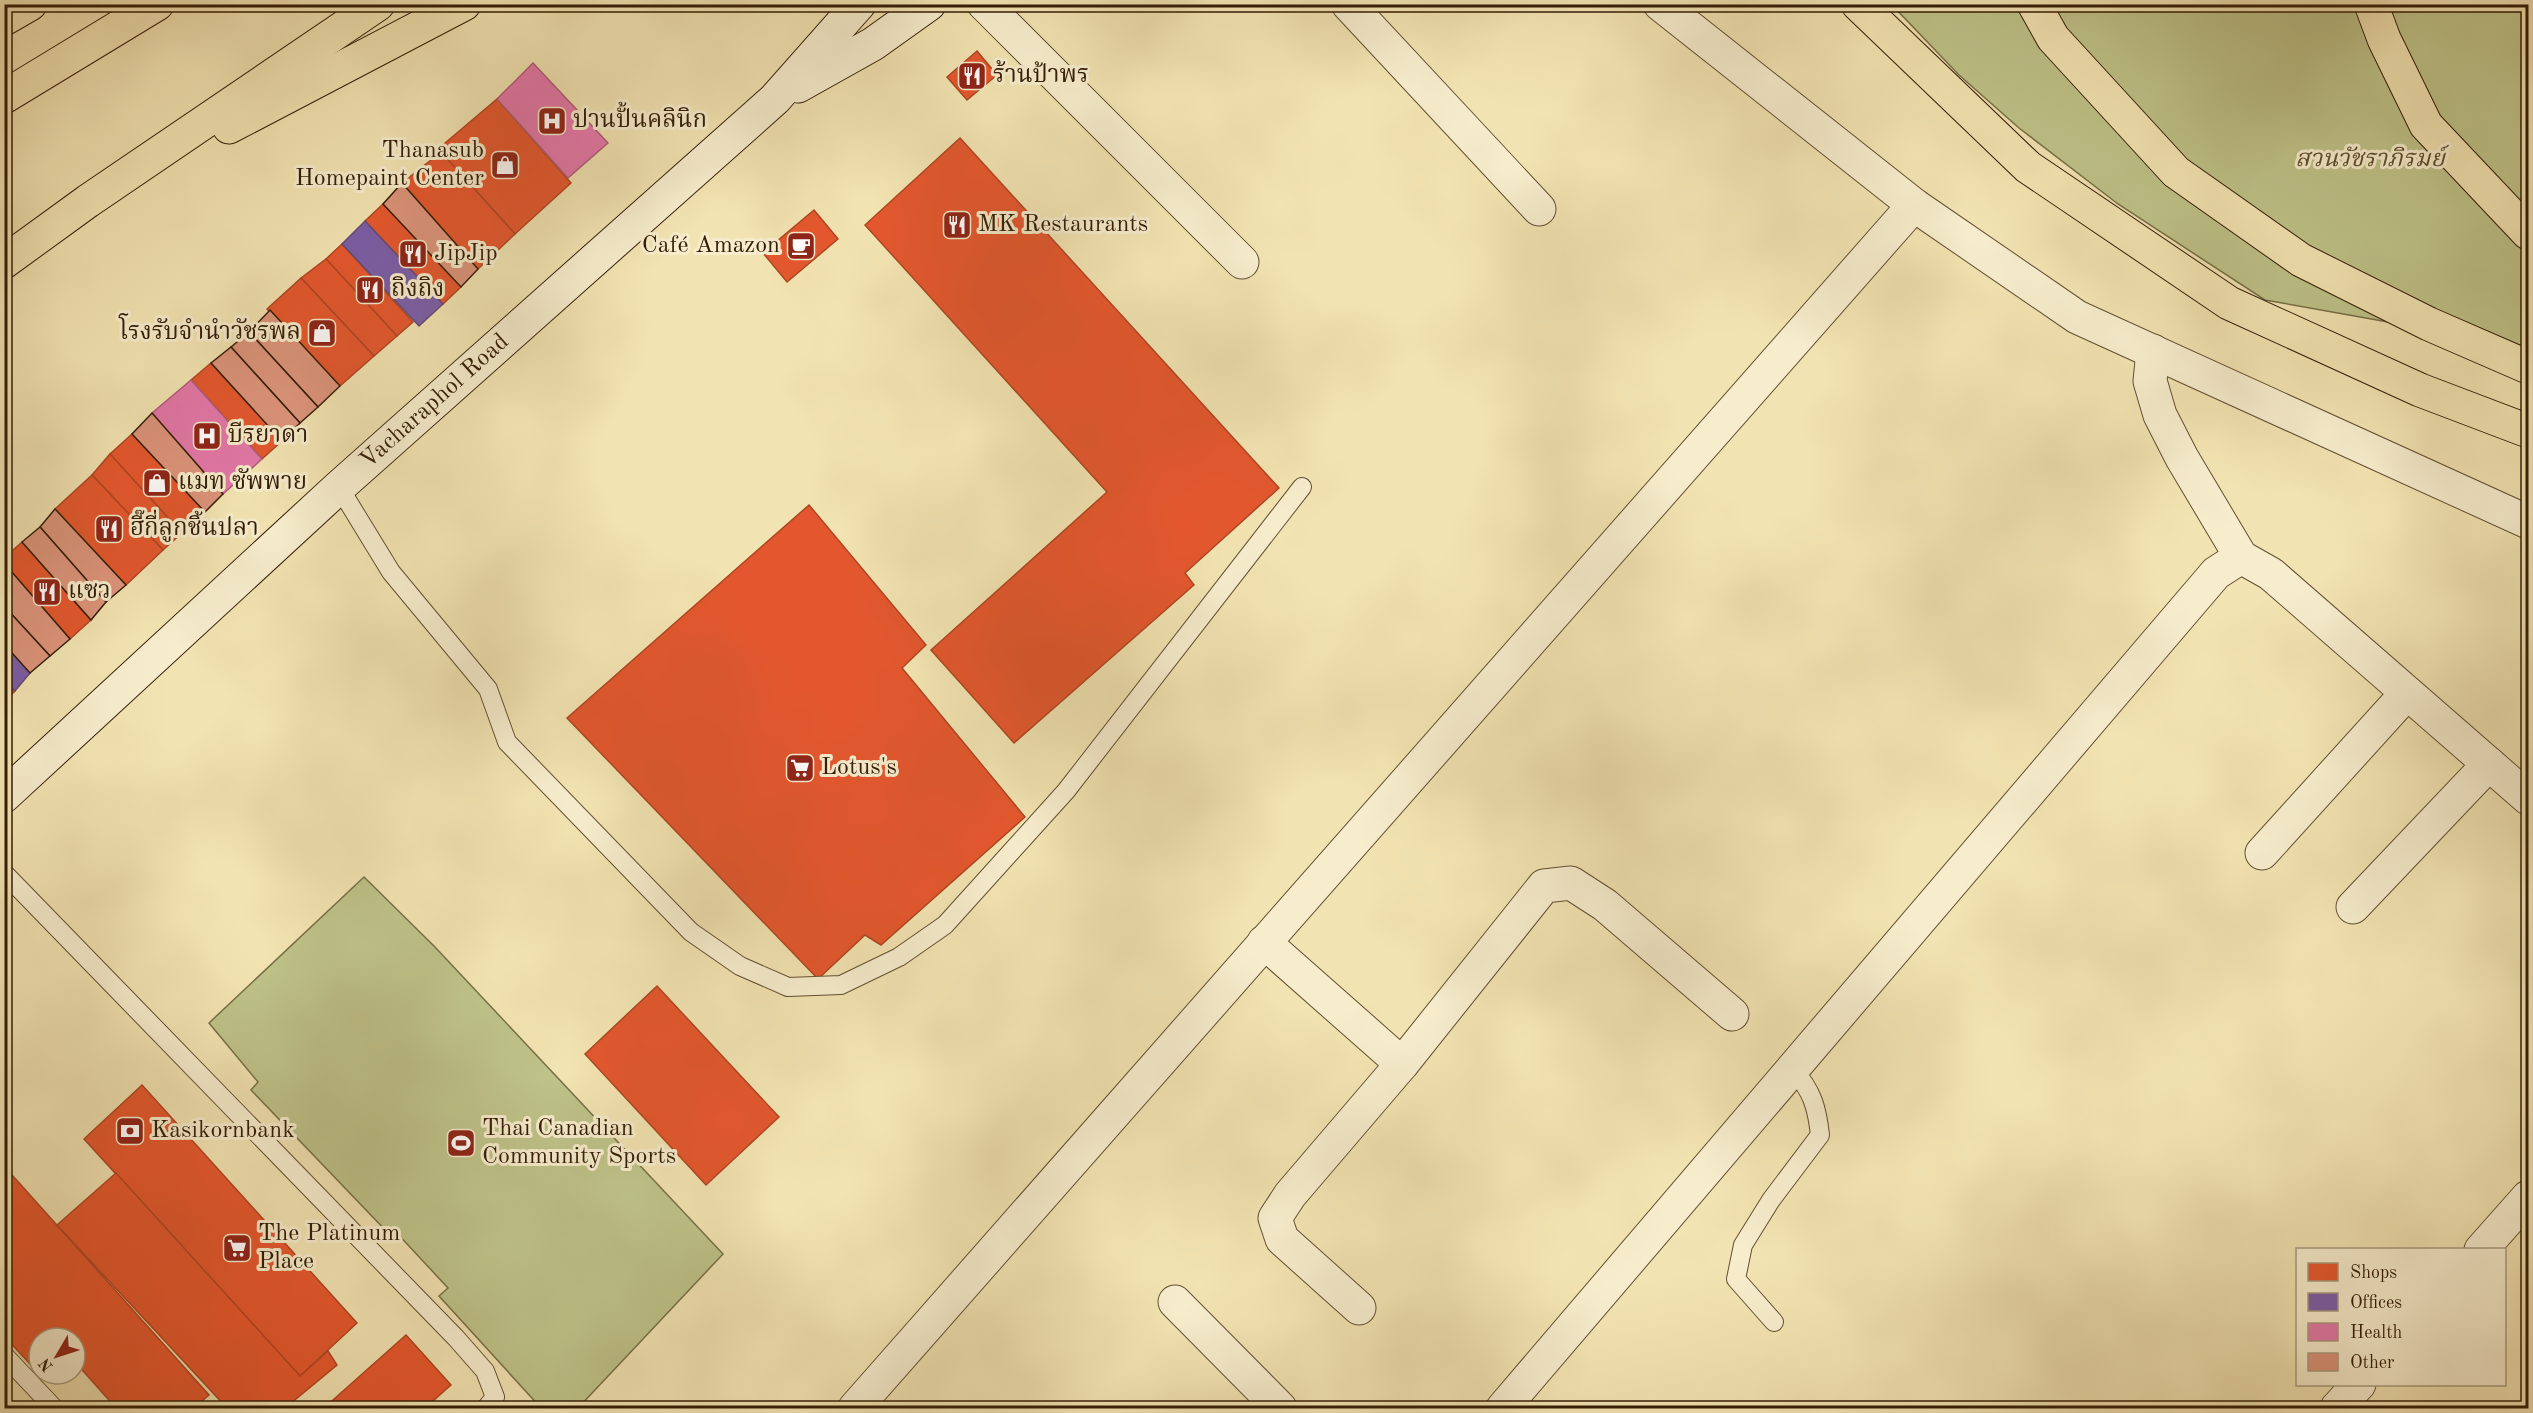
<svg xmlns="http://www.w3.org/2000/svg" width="2533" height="1413" font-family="'Old Standard TT','Noto Serif Thai',serif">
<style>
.green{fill:#bec389;stroke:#787048;stroke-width:1.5}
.shops{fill:#e4572e;stroke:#af4622;stroke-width:1.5}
.offices{fill:#7b5ea7;stroke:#654a77;stroke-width:1.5}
.health{fill:#e377a8;stroke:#ae5c78;stroke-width:1.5}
.building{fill:#dc947b;stroke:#331d07;stroke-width:1.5}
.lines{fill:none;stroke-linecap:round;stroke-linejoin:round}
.lane-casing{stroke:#634f32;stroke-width:20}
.street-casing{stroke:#634f32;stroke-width:35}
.secondary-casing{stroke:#331d07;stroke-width:35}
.primary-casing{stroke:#331d07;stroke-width:35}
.highway-casing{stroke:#331d07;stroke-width:35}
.lane{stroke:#f7edcd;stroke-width:18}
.street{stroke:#f7edcd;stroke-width:33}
.secondary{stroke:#f7edcd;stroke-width:33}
.primary{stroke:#f2e4b2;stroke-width:33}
.highway{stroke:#f2e4b2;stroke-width:33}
.labels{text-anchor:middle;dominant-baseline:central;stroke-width:6;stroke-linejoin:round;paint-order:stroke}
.poi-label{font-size:24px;fill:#331d07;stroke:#f7edcd;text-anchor:start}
.park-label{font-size:24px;font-style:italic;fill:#5d4f2e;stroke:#f7edcd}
.street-label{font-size:24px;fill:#331d07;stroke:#f7edcd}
</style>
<rect width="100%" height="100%" fill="#f2e4b2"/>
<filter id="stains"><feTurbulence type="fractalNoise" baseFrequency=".00333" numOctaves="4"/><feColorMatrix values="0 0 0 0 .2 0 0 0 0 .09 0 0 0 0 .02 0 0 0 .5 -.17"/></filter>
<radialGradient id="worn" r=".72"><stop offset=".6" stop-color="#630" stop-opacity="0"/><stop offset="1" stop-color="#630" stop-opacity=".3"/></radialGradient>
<g class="green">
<path d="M1892 5H2528V347L2265 300 2118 204 2019 128 1959 75Z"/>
<path d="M364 877 434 946 723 1254 578 1408H541L439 1296 448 1288 395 1231 390 1235 251 1090 258 1082 209 1023Z"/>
</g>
<g class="shops">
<path d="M977 51 997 75 967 100 947 77Z"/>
<path d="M497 99 571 183 515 234 438 149Z"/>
<path d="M960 138 1279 488 1185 573 1194 585 1014 743 931 650 1107 492 865 225Z"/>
<path d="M441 152 515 234 478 269 402 183Z"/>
<path d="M383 204 461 287 443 304 365 221Z"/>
<path d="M814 210 838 239 787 282 763 253Z"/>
<path d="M342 244 413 322 397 336 326 259Z"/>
<path d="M326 259 397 336 374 356 301 278Z"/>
<path d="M301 278 374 356 340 386 267 309Z"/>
<path d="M211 363 282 441 262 459 191 380Z"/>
<path d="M132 434 205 512 182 533 110 454Z"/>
<path d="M110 454 182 533 163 550 92 475Z"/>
<path d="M92 475 163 550 126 585 55 509Z"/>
<path d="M809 505 926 645 902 668 1025 817 881 945 865 935 818 979 567 718Z"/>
<path d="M22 542 91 620 70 639 4 563V558Z"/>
<path d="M4 680 15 691 4 702Z"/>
<path d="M657 986 779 1117 706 1185 585 1054Z"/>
<path d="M142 1085 357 1323 300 1376 84 1139Z"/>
<path d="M4 1166 209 1395 194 1408H116L75 1362V1338H39V1374H46L42 1377 4 1336Z"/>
<path d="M116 1173 300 1376 328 1351 337 1365 285 1408H227L57 1225Z"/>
<path d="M406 1335 451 1385 425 1408H324Z"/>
</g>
<g class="offices">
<path d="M365 221 443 304 419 326 342 244Z"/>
<path d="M4 644 30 673 15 691 4 680Z"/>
</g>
<g class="health">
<path d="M533 63 608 143 568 178 497 99Z"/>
<path d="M191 380 262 459 223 494 152 413Z"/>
</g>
<g class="building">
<path d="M402 183 478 269 461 287 383 204Z"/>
<path d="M270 310 340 386 318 407 249 332Z"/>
<path d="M249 332 318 407 300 423 231 347Z"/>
<path d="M231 347 300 423 282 441 211 363Z"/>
<path d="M152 413 223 494 205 512 132 434Z"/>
<path d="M55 509 126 585 106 602 40 527Z"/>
<path d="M40 527 106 602 91 620 22 542Z"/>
<path d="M4 563 70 639 50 656 4 606Z"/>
<path d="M4 606 50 656 30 673 4 644Z"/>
</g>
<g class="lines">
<g class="lane-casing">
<g id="lane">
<path d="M339 487 391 572 488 689 507 742 691 932 740 966 788 987 841 985 899 957 945 925 1066 791 1302 487"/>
<path d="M4 873 456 1338 485 1371 495 1397 486 1408"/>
<path d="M1774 1322 1736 1279 1743 1245 1771 1200 1820 1135C1817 1107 1812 1091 1793 1069"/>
<path d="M4 1355 54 1408"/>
</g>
</g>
<g class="street-casing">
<g id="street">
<path d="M984 4 1242 262"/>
<path d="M1348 4 1539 209"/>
<path d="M1660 4 1914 205 2077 317 2528 522"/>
<path d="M2153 351 2150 381 2160 415 2182 458 2241 557 2271 574 2528 798"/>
<path d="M2262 853 2407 693"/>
<path d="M2353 907 2489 764"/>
<path d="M1264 942 1402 1064"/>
<path d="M2481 1250 2528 1197"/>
<path d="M1175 1302 1280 1408"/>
<path d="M1359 1308 1282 1239 1275 1218 1290 1195 1402 1064 1544 886 1571 883 1605 905 1732 1014"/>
<path d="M855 1408 1914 205"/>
<path d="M1503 1408 2216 573 2241 557"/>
<path d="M2337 1408 2359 1384"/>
</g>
</g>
<g class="secondary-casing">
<g id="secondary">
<path d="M798 86 873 44 929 4"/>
<path id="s1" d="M4 796 339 487 775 99 859 4"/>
</g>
</g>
<g class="primary-casing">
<g id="primary">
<path d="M2034 4 2053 38 2176 172 2301 260 2429 324 2528 367"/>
<path d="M2371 4 2384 39 2426 125 2528 233"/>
</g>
</g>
<g class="highway-casing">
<g id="highway">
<path d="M1858 4 2028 167 2229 303 2420 390 2528 431"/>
<path d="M4 19 30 4"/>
<path d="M4 97 157 4"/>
<path d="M229 127 464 4"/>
<path d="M4 262 88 201 378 4"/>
</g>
</g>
<use href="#lane" class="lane"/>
<use href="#street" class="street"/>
<use href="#secondary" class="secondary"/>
<use href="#primary" class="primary"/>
<use href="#highway" class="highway"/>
</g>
<defs>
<g id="restaurant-square" transform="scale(1.5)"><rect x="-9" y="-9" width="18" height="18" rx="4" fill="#8f2418" stroke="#f7edcd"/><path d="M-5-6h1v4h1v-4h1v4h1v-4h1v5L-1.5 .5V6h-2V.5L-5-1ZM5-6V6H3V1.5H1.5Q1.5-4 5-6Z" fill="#fff"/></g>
<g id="hospital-square" transform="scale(1.5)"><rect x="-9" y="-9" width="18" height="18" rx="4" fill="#8f2418" stroke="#f7edcd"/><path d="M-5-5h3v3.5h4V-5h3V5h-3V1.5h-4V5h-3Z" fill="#fff"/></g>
<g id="shop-square" transform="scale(1.5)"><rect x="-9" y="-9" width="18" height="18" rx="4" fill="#8f2418" stroke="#f7edcd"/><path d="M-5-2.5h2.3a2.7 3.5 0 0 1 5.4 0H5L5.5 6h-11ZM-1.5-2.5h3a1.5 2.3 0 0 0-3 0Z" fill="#fff"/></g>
<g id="cafe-square" transform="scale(1.5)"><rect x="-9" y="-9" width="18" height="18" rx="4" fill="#8f2418" stroke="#f7edcd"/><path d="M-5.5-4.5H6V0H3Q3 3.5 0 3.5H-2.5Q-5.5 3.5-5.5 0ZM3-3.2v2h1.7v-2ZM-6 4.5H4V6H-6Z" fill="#fff"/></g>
<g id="supermarket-square" transform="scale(1.5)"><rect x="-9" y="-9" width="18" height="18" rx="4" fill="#8f2418" stroke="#f7edcd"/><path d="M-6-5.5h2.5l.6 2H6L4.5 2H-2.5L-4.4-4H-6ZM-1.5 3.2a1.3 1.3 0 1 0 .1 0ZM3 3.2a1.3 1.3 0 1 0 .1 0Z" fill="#fff"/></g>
<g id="bank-square" transform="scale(1.5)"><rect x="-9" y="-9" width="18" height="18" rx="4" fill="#8f2418" stroke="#f7edcd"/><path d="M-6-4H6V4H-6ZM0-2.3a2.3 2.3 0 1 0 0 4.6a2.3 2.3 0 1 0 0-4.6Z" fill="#fff"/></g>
<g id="stadium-square" transform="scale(1.5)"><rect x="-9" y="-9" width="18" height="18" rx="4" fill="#8f2418" stroke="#f7edcd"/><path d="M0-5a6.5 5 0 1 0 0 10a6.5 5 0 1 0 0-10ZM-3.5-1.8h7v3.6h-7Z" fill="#fff"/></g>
</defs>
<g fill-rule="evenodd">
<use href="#restaurant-square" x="972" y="76"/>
<use href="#hospital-square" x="552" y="121"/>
<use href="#shop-square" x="505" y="165"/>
<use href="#restaurant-square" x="957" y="225"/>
<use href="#cafe-square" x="801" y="246"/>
<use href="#restaurant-square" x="413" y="254"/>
<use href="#restaurant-square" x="370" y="290"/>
<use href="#shop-square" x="322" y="333"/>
<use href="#hospital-square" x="207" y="436"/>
<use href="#shop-square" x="157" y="483"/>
<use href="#restaurant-square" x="109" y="529"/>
<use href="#restaurant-square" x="47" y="592"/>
<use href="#supermarket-square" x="800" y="768"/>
<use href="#bank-square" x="130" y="1131"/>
<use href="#stadium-square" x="461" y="1143"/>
<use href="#supermarket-square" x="237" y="1248"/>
</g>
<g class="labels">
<g class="poi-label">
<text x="993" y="76">ร้านป้าพร</text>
<text x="573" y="121">ปานปั้นคลินิก</text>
<text x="484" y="151" text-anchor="end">Thanasub<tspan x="484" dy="28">Homepaint Center</tspan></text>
<text x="978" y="225">MK Restaurants</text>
<text x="780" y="246" text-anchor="end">Café Amazon</text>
<text x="434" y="254">JipJip</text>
<text x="391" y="290">ถิงถิง</text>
<text x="301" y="333" text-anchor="end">โรงรับจำนำวัชรพล</text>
<text x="228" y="436">บีรยาดา</text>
<text x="178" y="483">แมท ซัพพาย</text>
<text x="130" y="529">ฮี๊กี่ลูกชิ้นปลา</text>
<text x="68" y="592">แซว</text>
<text x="821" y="768">Lotus's</text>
<text x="482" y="1129">Thai Canadian<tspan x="482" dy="28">Community Sports</tspan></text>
<text x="151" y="1131">Kasikornbank</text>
<text x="258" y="1234">The Platinum<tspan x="258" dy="28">Place</tspan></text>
</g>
<g class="park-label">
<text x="2370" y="160">สวนวัชราภิรมย์</text>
</g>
<g class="street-label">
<text stroke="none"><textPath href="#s1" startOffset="584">Vacharaphol Road</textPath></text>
</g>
</g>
<rect width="2533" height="1413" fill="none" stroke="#f2e4b2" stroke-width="24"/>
<rect x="6" y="6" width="2521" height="1401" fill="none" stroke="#331d07" stroke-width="3"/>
<rect x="12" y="12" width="2509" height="1389" fill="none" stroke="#331d07" stroke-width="1.5"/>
<rect x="2296" y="1248" width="210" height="138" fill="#f7edcd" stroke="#a99a7e" stroke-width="1.5"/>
<rect x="2308" y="1263" width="30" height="18" fill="#e4572e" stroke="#a99a7e" stroke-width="1.5"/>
<text x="2350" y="1278" font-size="18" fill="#331d07">Shops</text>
<rect x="2308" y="1293" width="30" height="18" fill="#7b5ea7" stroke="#a99a7e" stroke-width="1.5"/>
<text x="2350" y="1308" font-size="18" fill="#331d07">Offices</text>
<rect x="2308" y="1323" width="30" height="18" fill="#e377a8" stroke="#a99a7e" stroke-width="1.5"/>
<text x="2350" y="1338" font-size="18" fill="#331d07">Health</text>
<rect x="2308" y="1353" width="30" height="18" fill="#dc947b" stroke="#a99a7e" stroke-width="1.5"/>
<text x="2350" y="1368" font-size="18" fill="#331d07">Other</text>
<g transform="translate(57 1356) rotate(231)"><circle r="28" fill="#f7edcd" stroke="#a99a7e" stroke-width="1.5"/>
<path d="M0-4.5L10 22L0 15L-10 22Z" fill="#8f2418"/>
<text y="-9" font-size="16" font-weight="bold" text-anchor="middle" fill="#331d07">N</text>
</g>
<rect width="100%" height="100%" filter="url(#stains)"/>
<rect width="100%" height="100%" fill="url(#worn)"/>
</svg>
